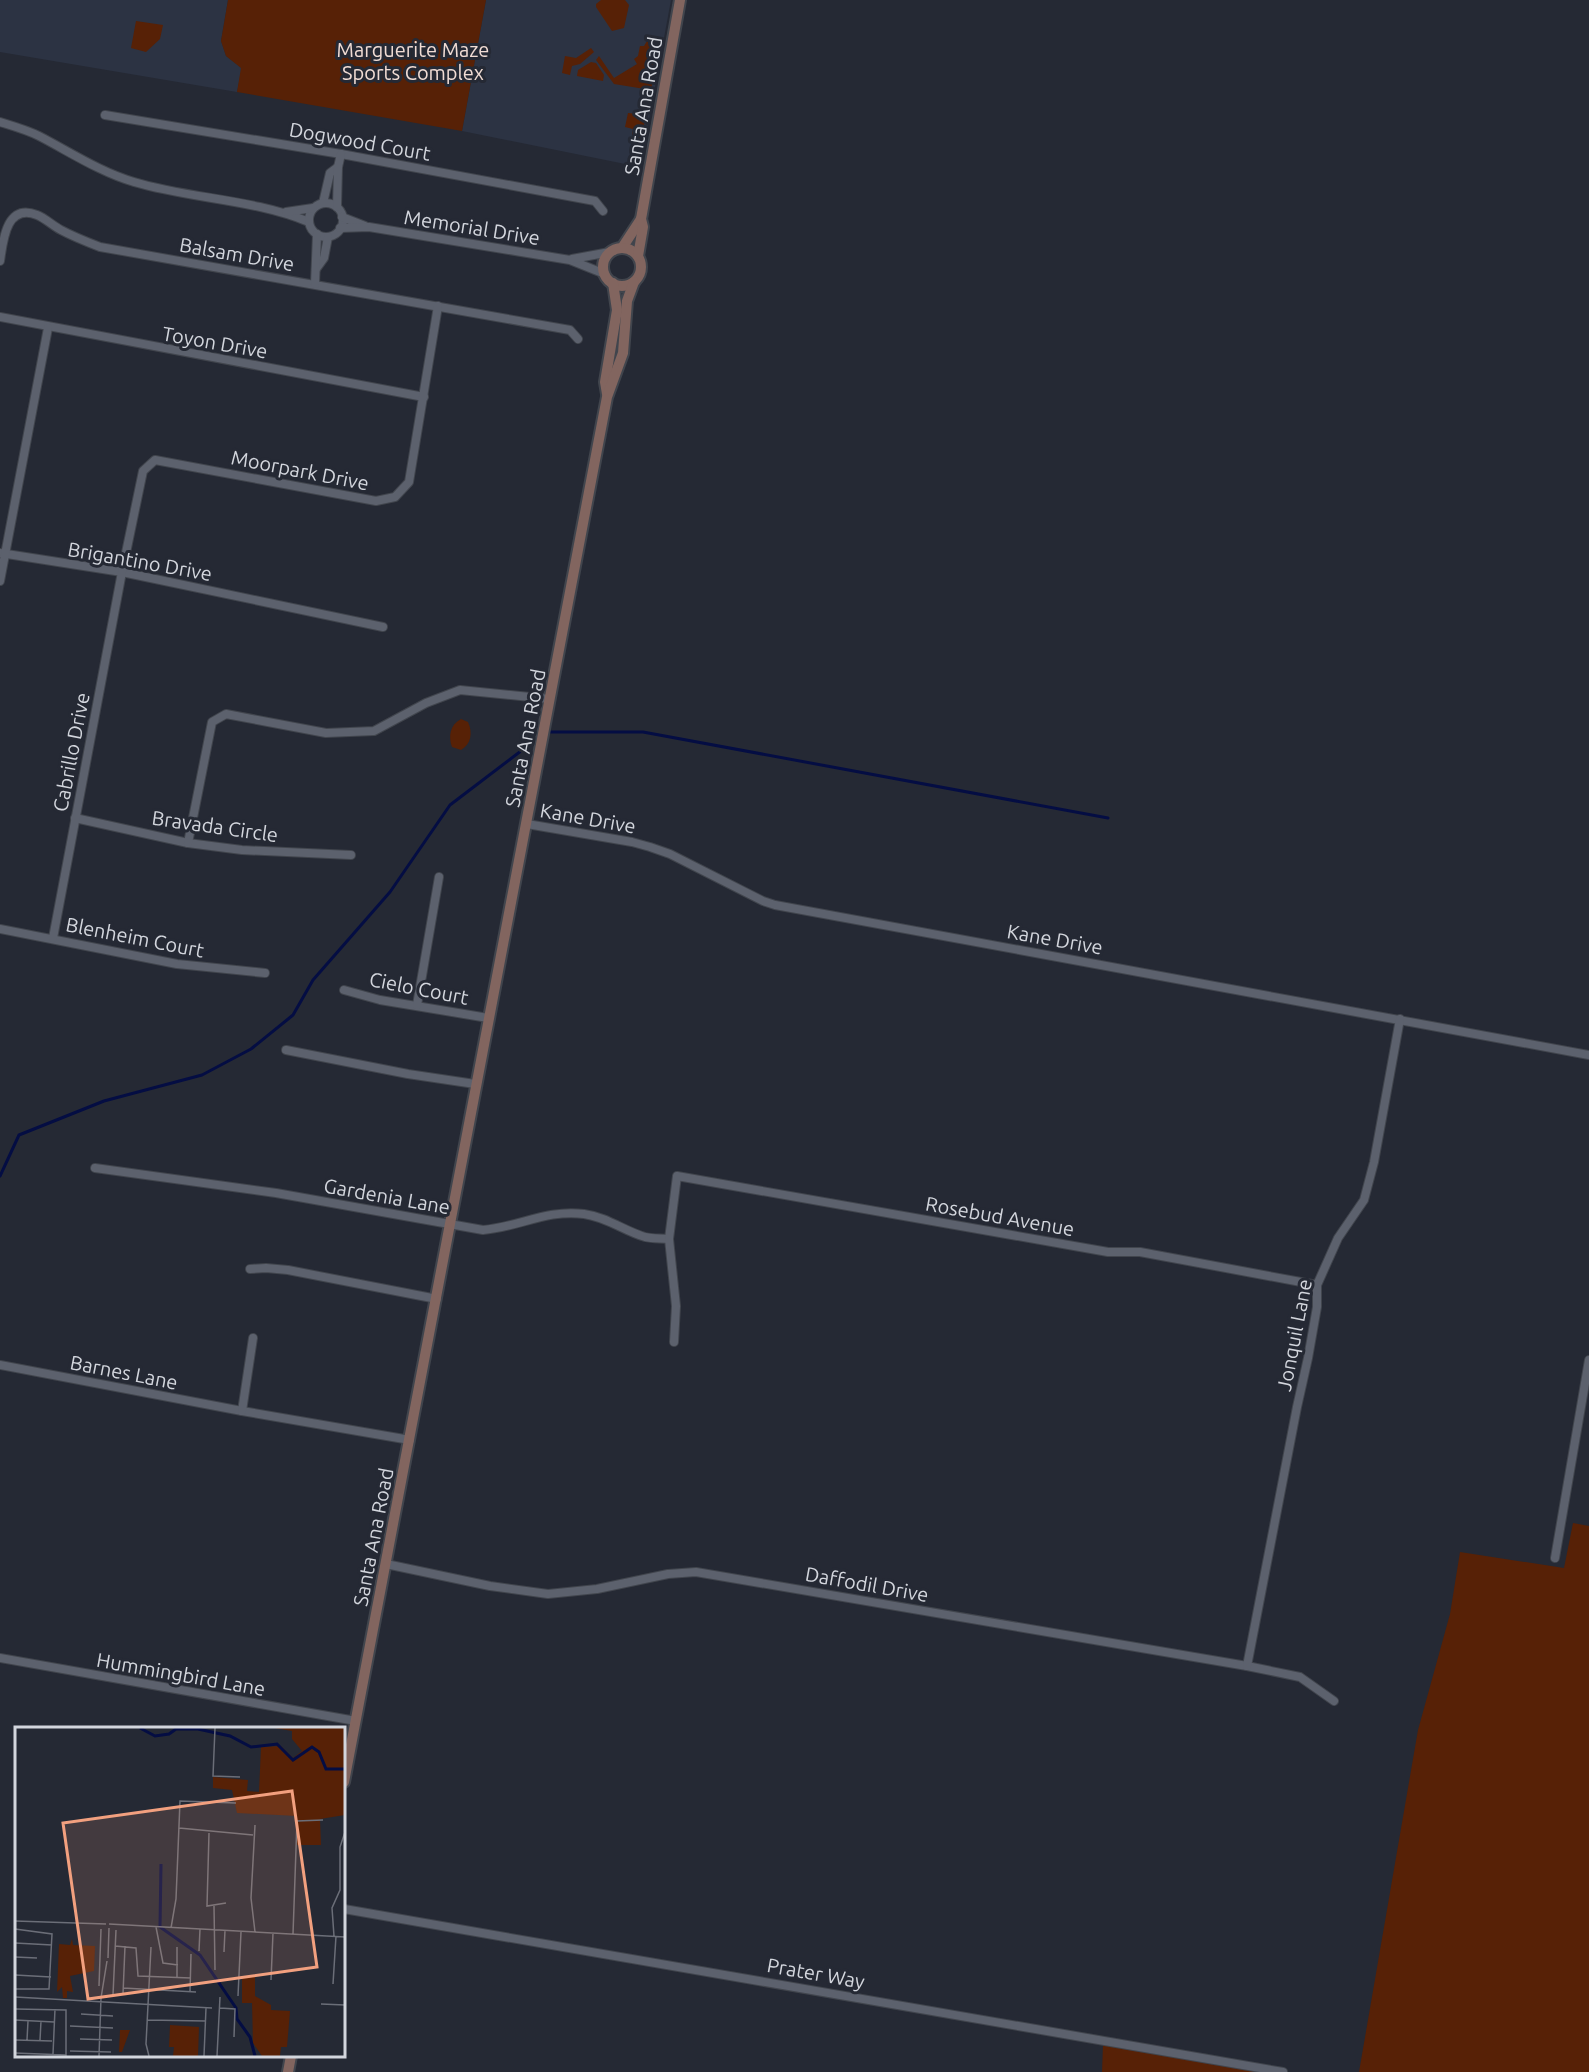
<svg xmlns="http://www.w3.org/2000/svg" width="1589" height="2072" font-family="Ubuntu,sans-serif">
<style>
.built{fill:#2c3343}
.green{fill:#572106}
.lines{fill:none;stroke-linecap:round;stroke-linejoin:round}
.stream{stroke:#040d43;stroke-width:3}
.street-casing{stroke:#41454d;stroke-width:10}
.secondary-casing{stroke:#41454d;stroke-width:14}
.street{stroke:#5c616d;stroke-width:8}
.secondary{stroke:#82655f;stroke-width:10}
.labels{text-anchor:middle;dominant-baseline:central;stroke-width:6;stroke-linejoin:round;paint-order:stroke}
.park-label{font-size:20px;fill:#f1dcd4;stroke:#252934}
.street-label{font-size:20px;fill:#d3d6dd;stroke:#252934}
.inset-river{fill:none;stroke:#040d43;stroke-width:3}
.inset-road{fill:none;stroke:#6b6e78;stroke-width:1.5}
.view{fill:#f2a07f;fill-opacity:0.15;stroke:#f2a07f;stroke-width:3}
.inset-edge{fill:none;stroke:#d3d6dd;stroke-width:3}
</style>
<rect width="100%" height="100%" fill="#252934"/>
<g class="built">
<path d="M0 0H228L221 41 226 56 242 68 237 92 0 52Z"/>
<path d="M486 0H671L640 167 462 131Z"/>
</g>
<g class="green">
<path d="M228 0H486L462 131 237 92 241 68 226 56 221 41Z"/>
<path d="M601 0H625L629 5 624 28 612 31 596 7V4Z"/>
<path d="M136 21 163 25 160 39 146 52 131 48Z"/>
<path d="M650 36 660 44 651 90 614 84 596 60 599 56 614 78 637 64 634 59 638 56 640 46H644Z"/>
<path d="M591 48 594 52 580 64 572 66 570 75 562 73 565 56 576 58Z"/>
<path d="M591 62 596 63 604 75 603 81 577 76 578 70Z"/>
<path d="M628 113 646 115 640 146 631 144 633 129 625 127Z"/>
<path d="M461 719 468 722C473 733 471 744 461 750L452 747C448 736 450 725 461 719Z"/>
<path d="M1573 1523 1589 1526V2072H1359L1418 1730 1450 1614 1460 1552 1564 1568Z"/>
<path d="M1103 2045 1283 2072H1102Z"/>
</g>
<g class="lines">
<g class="stream">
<path d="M546 732H643L1108 818"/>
<path d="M0 1176 19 1135 104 1101 202 1075 251 1049 293 1015 313 980 390 892 450 805 538 738"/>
</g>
<g class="street-casing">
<g id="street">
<path d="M105 115 341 154 595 201 603 211"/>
<path d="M0 122C13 126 27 130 39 136 70 152 100 172 134 182 191 199 253 199 309 222"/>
<path d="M323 203 330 173 338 167"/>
<circle cx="326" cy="220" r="17"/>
<path d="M337 207 338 167 341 154"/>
<path d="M286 212 313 208"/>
<path d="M342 217 365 226"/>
<path d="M340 228 369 227 570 260 605 274"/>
<path d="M572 259 610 252"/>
<path d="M0 261C3 241 6 203 37 215 45 218 53 226 61 230 74 237 87 242 100 247L570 330 578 339"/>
<path d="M316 269 324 258 328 237"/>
<path d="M315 284 317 234"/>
<path d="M0 317 424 397"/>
<path d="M0 553 122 572 383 627"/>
<path d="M0 581 48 328"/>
<path d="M75 818 188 843 242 850 351 855"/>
<path d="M527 824 632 842 650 847 670 854 763 901 775 905 1589 1055"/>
<path d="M188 843 212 722 226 714 326 733 374 731 426 703 460 690 550 699"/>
<path d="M0 929 177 964 265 973"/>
<path d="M53 938 122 572 143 471 155 460 376 501 395 497 409 482 438 306"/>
<path d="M344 990 380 1000 488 1018"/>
<path d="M417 1005 439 877"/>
<path d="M286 1050 408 1074 475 1084"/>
<path d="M95 1168 276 1193 483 1230C519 1227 547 1209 584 1214 607 1217 624 1231 645 1237 653 1239 661 1238 669 1239"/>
<path d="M250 1269 266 1268 288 1270 437 1299"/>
<path d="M674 1342 676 1306 669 1239 677 1176 1108 1252H1140L1317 1285"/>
<path d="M0 1365 242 1411 410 1440"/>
<path d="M242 1411 253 1338"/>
<path d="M1555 1558 1589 1360"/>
<path d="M386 1564 490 1586 548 1594 597 1589 668 1574 696 1572 1247 1666 1300 1677 1334 1701"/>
<path d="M0 1658 356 1721"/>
<path d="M1247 1666 1297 1407 1308 1358 1317 1307V1285L1338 1238 1364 1200 1374 1162 1400 1019"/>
<path d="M344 1909 1283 2072"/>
</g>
</g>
<g class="secondary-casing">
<g id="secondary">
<path d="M622 248 641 219"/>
<circle cx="622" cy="267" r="19"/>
<path d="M638 256 643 227 641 219 680 0"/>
<path d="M607 394 605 382 617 310 613 283"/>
<path d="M344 1782 607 397 623 353 627 301 634 282"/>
<path d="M288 2072 291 2056"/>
</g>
</g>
<use href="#street" class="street"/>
<use href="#secondary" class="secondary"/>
</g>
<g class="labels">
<g class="park-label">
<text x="413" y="49">Marguerite Maze<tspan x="413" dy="23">Sports Complex</tspan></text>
</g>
<g class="street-label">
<text transform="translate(643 106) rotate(-80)">Santa Ana Road</text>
<text transform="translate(360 141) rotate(10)">Dogwood Court</text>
<text transform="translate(472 227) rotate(9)">Memorial Drive</text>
<text transform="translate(237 254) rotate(10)">Balsam Drive</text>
<text transform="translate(215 342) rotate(10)">Toyon Drive</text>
<text transform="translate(300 470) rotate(11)">Moorpark Drive</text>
<text transform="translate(140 561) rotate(10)">Brigantino Drive</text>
<text transform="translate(525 738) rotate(-79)">Santa Ana Road</text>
<text transform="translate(71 752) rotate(-79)">Cabrillo Drive</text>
<text transform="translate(588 818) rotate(10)">Kane Drive</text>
<text transform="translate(215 826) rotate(8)">Bravada Circle</text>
<text transform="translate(135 937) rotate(11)">Blenheim Court</text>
<text transform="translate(1055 939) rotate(10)">Kane Drive</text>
<text transform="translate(419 988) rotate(11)">Cielo Court</text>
<text transform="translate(387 1196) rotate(10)">Gardenia Lane</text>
<text transform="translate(1000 1216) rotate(10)">Rosebud Avenue</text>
<text transform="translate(1294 1335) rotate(-79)">Jonquil Lane</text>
<text transform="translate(124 1372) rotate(11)">Barnes Lane</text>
<text transform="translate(373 1537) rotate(-79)">Santa Ana Road</text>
<text transform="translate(867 1584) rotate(10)">Daffodil Drive</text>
<text transform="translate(181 1674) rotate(10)">Hummingbird Lane</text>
<text transform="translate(816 1973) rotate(10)">Prater Way</text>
</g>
</g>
<g transform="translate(15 1727)">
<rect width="330" height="330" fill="#252934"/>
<path d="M260 1H330V88L305 92 306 118H282V89L222 86 217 63 198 61V50L233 53 232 64 244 65 246 20 266 19 278 31 287 24 277 12V4ZM57 212 58 218 80 219 79 244 55 249 58 265 52 264V271H48L47 260 42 265 44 217 55 218ZM227 250H240V269L256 278V283L275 284 272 320H266L265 329H247L238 316 237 276H227ZM155 298 184 300 183 329H158L159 320H154ZM105 303H115L107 325H104Z" fill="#572106"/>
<path class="inset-river" d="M125 1 140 9 154 7 161 2H183L215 9 236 20 262 17 278 33 297 20 304 25 311 42H330M146 137 145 200 185 228 221 281 222 292 235 310 240 329"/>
<path class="inset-road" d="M200 1 198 49 225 50M164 101 238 108M194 106 192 179 211 176M199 179 200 243M0 194 91 197M94 197 330 210M141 200 148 236 163 238M156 201 161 172 165 74 221 76M0 202 37 207 34 262H0M101 203 98 268 108 267 110 219M240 205 236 171 240 98M278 207 282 94 308 93M319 209 317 181 325 163V120L330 105M0 216 37 218M100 219 121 221 123 249 176 251M162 220V251M184 224 185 202M209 225 210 203M0 230 22 231M93 231 94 201M0 248 36 250M256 253 258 206M318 257 321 209M84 259 86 202M108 261 181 265M175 265 176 227M223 269 226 205M0 270 197 281M306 277 330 278M205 281 220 282 219 310M0 282 51 283V329M66 287 98 289M0 293 39 295M132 293 191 294M55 299 98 301M65 312 97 313M0 313 37 314M12 313 13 294M25 313 26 294M55 324 96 325M0 326 51 328M38 327 40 282M84 329 86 271 92 234M134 329 131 317 136 220M189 329 191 281M202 329 205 270"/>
<path class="view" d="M277 64 302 240 73 272 48 96Z"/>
<rect width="330" height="330" class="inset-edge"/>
</g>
</svg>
